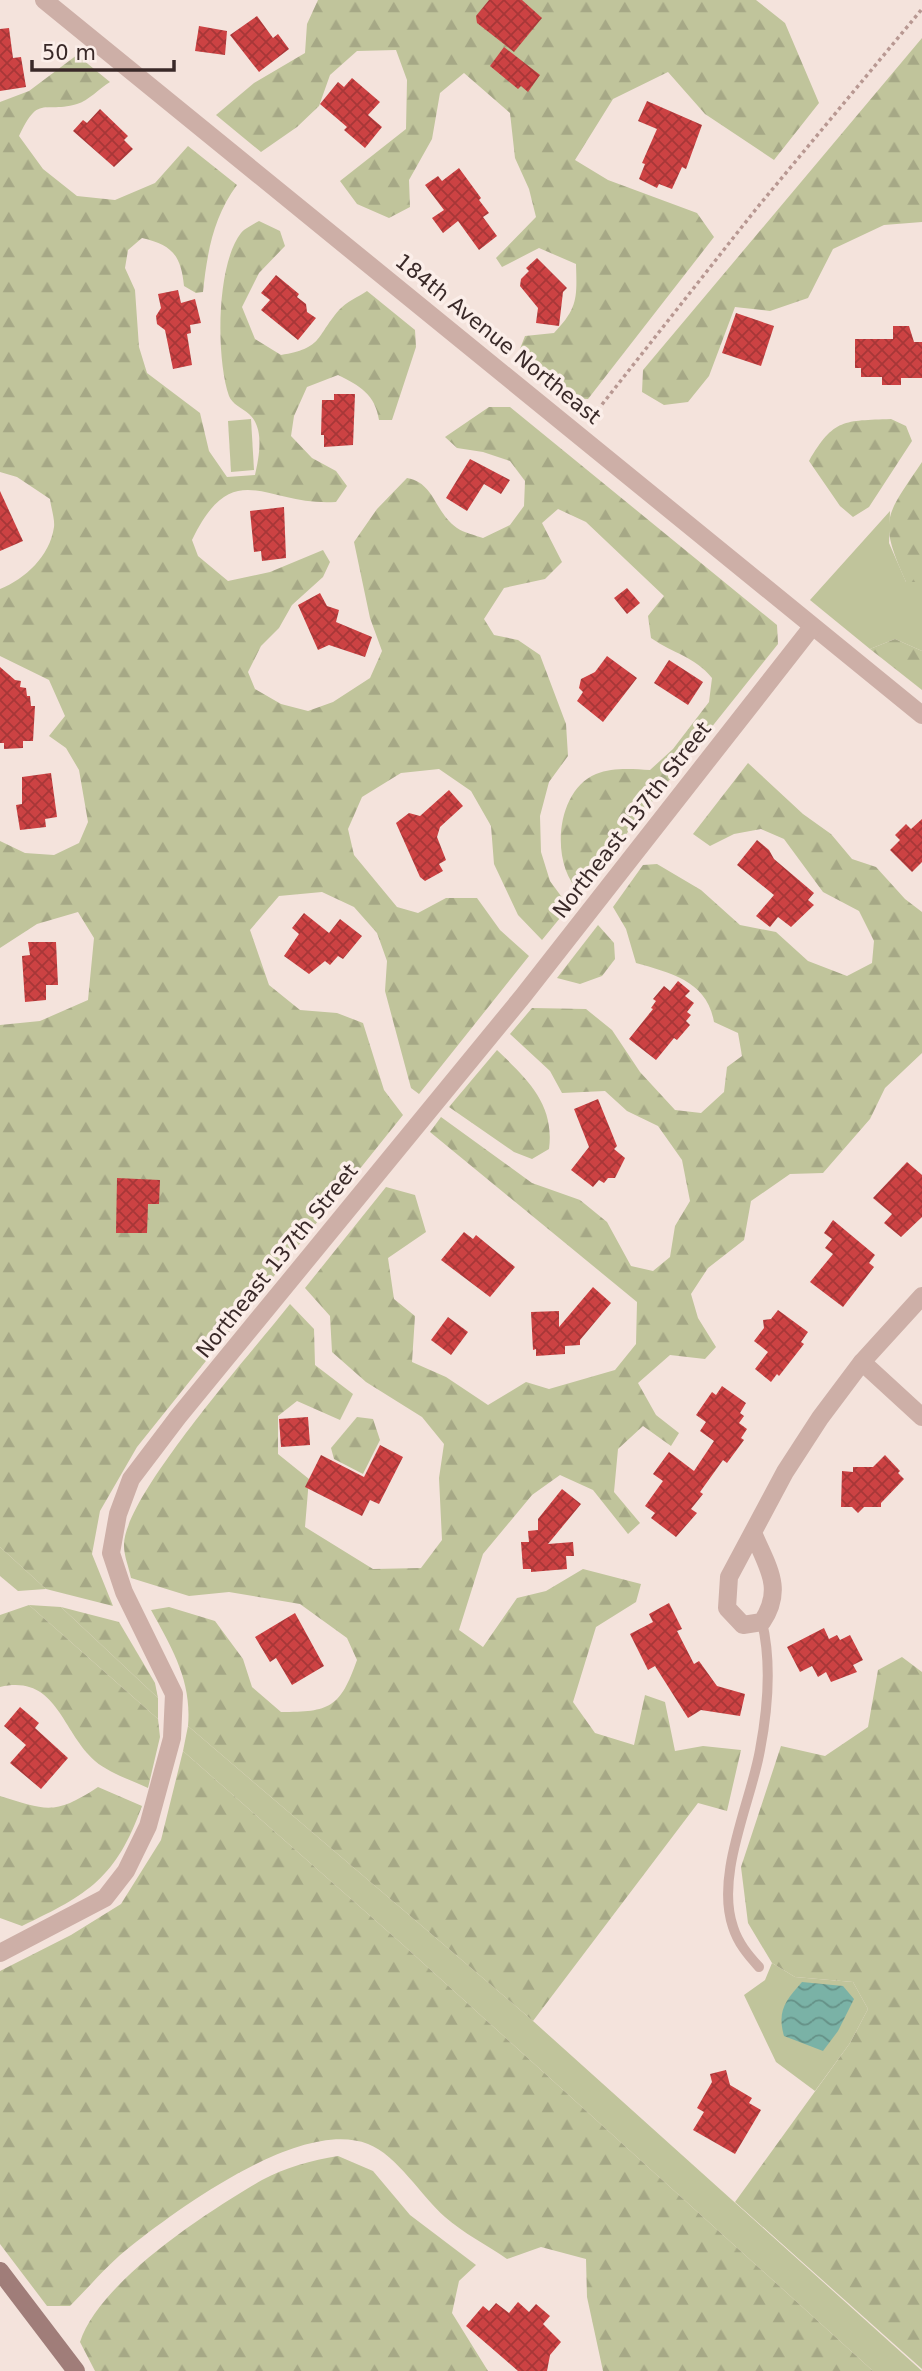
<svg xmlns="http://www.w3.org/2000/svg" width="922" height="2371" font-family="'DejaVu Sans',sans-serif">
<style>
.grass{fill:#c0c49b}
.forest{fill:url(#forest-firs)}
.water{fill:url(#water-waves)}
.building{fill:url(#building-cross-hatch)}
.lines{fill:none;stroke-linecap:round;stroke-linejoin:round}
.path{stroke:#b89892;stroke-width:3.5;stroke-dasharray:3.5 3.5;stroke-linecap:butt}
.service{stroke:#cdafa7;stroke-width:10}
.minor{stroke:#cdafa7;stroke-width:18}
.secondary{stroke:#a07d79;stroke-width:18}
.labels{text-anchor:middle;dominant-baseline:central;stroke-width:7;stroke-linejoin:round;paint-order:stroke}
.street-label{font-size:21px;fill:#392928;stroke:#fbeee9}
</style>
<defs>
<pattern id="forest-firs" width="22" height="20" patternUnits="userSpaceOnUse" patternTransform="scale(1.75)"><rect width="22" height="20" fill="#c0c49b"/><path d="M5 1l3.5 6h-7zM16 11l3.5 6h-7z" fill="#a6a886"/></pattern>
<pattern id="water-waves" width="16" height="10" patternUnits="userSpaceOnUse" patternTransform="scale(1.75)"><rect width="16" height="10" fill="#7ab2a6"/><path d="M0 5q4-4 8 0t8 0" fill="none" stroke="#659187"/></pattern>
<pattern id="building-cross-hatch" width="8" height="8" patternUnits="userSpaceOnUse" patternTransform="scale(1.75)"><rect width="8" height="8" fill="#cc4243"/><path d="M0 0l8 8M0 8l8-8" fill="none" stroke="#a73738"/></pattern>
</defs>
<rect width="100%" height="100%" fill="#f4e3dc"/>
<g class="grass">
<path d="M251 419 254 470 231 472 228 421Z"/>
<path d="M890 511 889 543 906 582H922V651L895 639 870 649 810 600Z"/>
<path d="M0 1547 46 1589 18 1591 0 1576Z"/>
<path d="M29 1605 61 1607 158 1698V1719Z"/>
<path d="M188 1726 533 2021 922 2371H873L401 1943 183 1751Z"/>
<path d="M772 1963 795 1977 853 1982 868 2009 850 2043 815 2091 776 2062 744 1995 765 1980Z"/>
</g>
<g class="forest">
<path d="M318 0H756L785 23 819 103 774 160 705 114 668 72 613 99 575 160 608 180 697 213 714 237 588 399 566 398 516 359 525 336 554 333C578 308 577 298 576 264L539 248 502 267 496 258 536 217 529 189 515 158 510 113 464 73 440 93 432 139 409 180 410 207 389 218 357 204 340 181 406 129 407 80 396 50 357 51 330 75 319 106 297 127 261 152 216 115 254 83 305 53 307 24Z"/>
<path d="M922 38V222L884 225 833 249 808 298 770 311 735 307 709 376 688 402 664 405 642 392 643 370Z"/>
<path d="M77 55 110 82C100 88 88 101 77 104 43 114 39 93 19 136L43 169 77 196 115 200 155 183 188 146 237 185C213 217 207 254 203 292L196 293 184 286C181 255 172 245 142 238L128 250 125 268 135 290 139 347 147 373 200 413 209 451 227 477 255 475C259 457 265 428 249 414 242 408 232 404 229 396 216 359 216 265 241 233 245 228 254 224 259 221L280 231 285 246 259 273 242 307 255 339 281 355C323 348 315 338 339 310 346 302 358 297 367 291L415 330 416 347 392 420H379C375 394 360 386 338 375L307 387 294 416 291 436 312 458 336 471 347 486 336 502C266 507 234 453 192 540L198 556 228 581 270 572 323 550 330 562 323 577 292 605 279 628 261 646 248 672 255 689 281 704 308 711 333 702 370 678 382 651 370 618 354 542 377 509 407 478C435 483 434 512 457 528 464 533 475 535 483 538L510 525 524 506 525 481 510 461 483 452 457 448 445 437 489 407H510L777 625 778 644 580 892C550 865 555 791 596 774 613 767 633 769 650 770L673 749 709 702 712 678C694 656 674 654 651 638L648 616 664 596 586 522 558 509 542 523 562 562 545 579 504 588 484 619 494 635 518 640 540 655 566 724 568 756 549 782 540 816 541 852 550 881 569 907 542 940 518 915 494 864 491 826 471 791 439 769 401 773 362 797 348 829 354 855 397 907 418 913 446 898H477L500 930 529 956 419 1094 411 1088 385 991 387 961 377 933 354 907 322 892 279 896 250 930 269 985 300 1010 337 1013 363 1023 384 1090 403 1115 137 1447 100 1511 92 1554 113 1606 46 1589 0 1547V1025L40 1021 88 1000 94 938 78 912 37 924 0 948V841L25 853 54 855 79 843 88 822 79 770 66 748 49 736 65 716 49 680 0 656V589C25 579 50 556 54 527 55 519 51 508 50 499L17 477 0 472V102L29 91Z"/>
<path d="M891 419 906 426 912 441 869 507 853 517 840 506 809 461C834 418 844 421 891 419Z"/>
<path d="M922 462V582H906C878 519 885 517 922 462Z"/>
<path d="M895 639 922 651V690L870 649Z"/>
<path d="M748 763 803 814 831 834 852 859 876 867 905 899 922 912V1053L885 1088 870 1119 823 1173 790 1174 751 1201 744 1240 708 1268 691 1294 698 1318 716 1347 705 1359 670 1355 638 1383 656 1415 679 1433 671 1446 643 1426 618 1449 614 1492 640 1523 628 1534 593 1490 560 1475 532 1495 483 1554 459 1630 483 1647 517 1598 546 1591 583 1569 641 1584 636 1602 596 1627 573 1702 595 1733 634 1745 645 1695 665 1702 675 1751 703 1746 741 1750 727 1811 698 1803 533 2021 188 1726C192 1681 172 1648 151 1610L169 1607 215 1621 243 1659 252 1687 281 1712C330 1712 340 1708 357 1660L347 1638 300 1604 229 1592 189 1596 131 1578C129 1568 124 1556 124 1546 122 1498 255 1349 290 1304L314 1329 315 1365 353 1394 340 1420 297 1401 278 1416V1454L309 1479 305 1527 373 1569 421 1568 442 1540 439 1478 444 1444 422 1417 366 1382 332 1352 330 1316 305 1288 386 1187 415 1195 426 1232 388 1258 394 1299 415 1316 412 1362 446 1377 488 1405 526 1382 549 1389 615 1370 636 1344 637 1302 430 1132 441 1117 532 1183 580 1200 607 1222 631 1266 653 1271 670 1257 675 1226 690 1201 682 1160 658 1126 627 1111 605 1091 562 1093 550 1071 510 1034 532 1008 586 1009 612 1030 640 1072 675 1110 701 1113 724 1092 727 1067 742 1056 738 1033 714 1022C707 981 671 973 636 963L626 929 613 907 643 865 657 864 701 890 740 925 776 932 808 961 847 976 872 963 874 941 859 911 823 892 784 839 761 829 734 834 710 846 693 834Z"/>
<path d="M598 925 614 943 615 959 602 976 580 984 557 978Z"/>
<path d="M497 1050C527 1079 555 1104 549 1149L532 1159 514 1152 449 1107Z"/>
<path d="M357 1417 373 1419 380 1440 363 1474 334 1459 331 1448Z"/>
<path d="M29 1605 158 1719 160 1737 148 1788C131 1780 109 1773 95 1761 61 1731 57 1674 0 1687V1615Z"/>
<path d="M61 1607 119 1622 155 1683 158 1698Z"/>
<path d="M902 1657 922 1672V2369L735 2202 850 2043 868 2009 853 1982 795 1977 772 1963 748 1923 741 1867 781 1746 825 1756 868 1727 878 1670Z"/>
<path d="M183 1751 401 1943 873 2371H603L587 2297 586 2259 541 2247 507 2259C487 2245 463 2233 445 2217 422 2197 397 2155 368 2144 302 2118 182 2206 131 2246 109 2263 90 2286 70 2306H47L0 2244V1971L71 1935 121 1904 161 1840Z"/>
<path d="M98 1787 142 1806C116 1878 89 1894 22 1926L0 1918V1796C48 1811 55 1815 98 1787Z"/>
<path d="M338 2156 373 2171 410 2215 476 2265 459 2281 452 2313 488 2371H95L80 2342C100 2281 207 2212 262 2180 284 2168 312 2160 338 2156Z"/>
</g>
<path class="water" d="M802 1982 843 1986 854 1999 838 2031 823 2051 784 2036C777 2011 785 2001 802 1982Z"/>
<g class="building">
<path d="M489 0H522L542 18 514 52 477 23 476 16Z"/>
<path d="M257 16 273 38 278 34 289 49 259 72 230 35Z"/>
<path d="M199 26 227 31 225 55 195 51Z"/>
<path d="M9 28 13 58 21 57 26 87 0 91V29Z"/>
<path d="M504 47 540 75 528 92 521 86 518 89 490 66Z"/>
<path d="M352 78 380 102 368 115 382 127 365 148 344 130 347 127 320 104 338 82 344 87Z"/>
<path d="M647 101 702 125 686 169 682 167 672 189 659 184 657 188 639 179 645 164 642 163 657 129 638 121Z"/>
<path d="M100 109 128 136 124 140 133 149 114 167 73 131 83 120 87 123Z"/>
<path d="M459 168 481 198 479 200 489 213 483 217 497 236 479 250 458 221 443 233 432 218 444 210 425 185 438 176 442 181Z"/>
<path d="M537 258 567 288 563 292 559 326 536 323 538 308 520 286 521 279 529 271 526 268Z"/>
<path d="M276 275 299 294 297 297 306 304 307 312 316 318 298 340 261 310 270 300 261 293Z"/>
<path d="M178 290 181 303 195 299 201 323 190 325 191 333 187 334 192 365 173 369 165 330 157 324 156 316 161 308 158 294Z"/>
<path d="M736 313 774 326 761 366 722 353Z"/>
<path d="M893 326H909L914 342H922V378H901V385H882V377H861V368H855V339H893Z"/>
<path d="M334 394H355L353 445 324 447V435H321L322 400H334Z"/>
<path d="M470 459 510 480 501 494 484 484 467 511 446 498Z"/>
<path d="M0 491 23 541 0 551Z"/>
<path d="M284 507 286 558 262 561 261 551 254 552 250 511Z"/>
<path d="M627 588 640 603 627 614 614 598Z"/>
<path d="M320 593 327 606 339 610 336 622 372 637 365 657 329 645 318 650 298 605Z"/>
<path d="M607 656 637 678 603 722 577 701 583 692 579 688 581 679 595 672Z"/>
<path d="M669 660 703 682 688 705 654 683Z"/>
<path d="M0 667 15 680 21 681 20 687 26 688 27 696H30L31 706H35L33 741H23V748L4 749V743H0Z"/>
<path d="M51 773 57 817 45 819 46 827 20 830 16 805 22 804V777Z"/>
<path d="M449 790 463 806 440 827 437 837 446 860 439 864 443 871 425 881 420 877 396 823 409 813 420 816Z"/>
<path d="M922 819V862L912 872 890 850 900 840 895 835 906 824 911 829Z"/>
<path d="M757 840 769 850 774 859 814 893 808 900 814 905 791 927 778 917 770 927 756 916 774 895 737 865Z"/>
<path d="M304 913 329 933 340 919 362 936 343 959 338 956 330 965 325 961 309 974 284 956 299 934 292 928Z"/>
<path d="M28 942H56L58 985H46V1000L25 1002 22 956 30 955Z"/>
<path d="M678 981 690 991 685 996 694 1003 687 1012 691 1015 686 1021 690 1025 677 1040 674 1038 656 1060 629 1039 653 1009 651 1008 656 1001 653 999 664 986 670 991Z"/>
<path d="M598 1099 617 1146 614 1149 625 1158 615 1178H608L604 1183 599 1180 593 1187 571 1170 589 1147 574 1109Z"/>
<path d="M907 1162 922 1175V1217L901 1237 884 1223 892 1214 873 1198Z"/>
<path d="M117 1178 160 1180 159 1204H148L147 1233H116Z"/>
<path d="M833 1220 875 1255 869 1263 874 1267 843 1307 810 1282 833 1254 825 1248 832 1239 824 1233Z"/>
<path d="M464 1232 473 1239 476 1235 515 1267 490 1297 441 1260Z"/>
<path d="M593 1287 611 1303 580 1340V1345L565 1346V1354L536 1356V1349L533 1350 531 1312 559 1311V1327Z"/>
<path d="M778 1310 808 1332 801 1342 804 1344 779 1376 777 1374 771 1382 755 1369 768 1352 754 1341 764 1328 763 1320 771 1319Z"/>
<path d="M448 1317 468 1332 451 1355 431 1340Z"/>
<path d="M722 1386 746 1403 740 1413 744 1416 739 1423 747 1429 741 1438 744 1440 727 1463 723 1460 700 1492 703 1494 691 1509 697 1513 676 1537 651 1518 655 1513 645 1506 663 1481 653 1474 669 1452 694 1471 714 1441 700 1431 706 1422 696 1415 712 1392 716 1395Z"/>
<path d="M308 1417 310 1445 281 1447 279 1419Z"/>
<path d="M380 1445 403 1457 379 1504 370 1500 362 1516 305 1487 321 1455 364 1477Z"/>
<path d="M885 1455 900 1471 898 1473 904 1479 881 1503V1507H864L858 1513 852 1507H841L842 1471 853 1472V1467H873Z"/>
<path d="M562 1489 581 1504 548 1544 573 1542 574 1556H566L567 1569 531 1572V1569H523L521 1542H529L528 1531 538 1530V1519Z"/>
<path d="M669 1603 682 1629 677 1631 694 1664 699 1661 717 1686 745 1694 740 1716 701 1710 688 1718 655 1666 648 1670 630 1634 653 1622 649 1614Z"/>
<path d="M295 1613 324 1666 292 1685 276 1658 270 1662 255 1637Z"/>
<path d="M824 1628 829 1639 837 1635 840 1640 850 1635 863 1660 853 1665 857 1672 831 1682 826 1672 818 1677 812 1666 800 1672 787 1647Z"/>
<path d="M20 1707 39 1723 35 1728 68 1758 41 1789 10 1763 26 1745 4 1726Z"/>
<path d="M726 2070 730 2085 752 2098 749 2103 761 2110 735 2154 693 2130 704 2112 697 2108 712 2082 710 2074Z"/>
<path d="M518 2302 529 2312 536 2304 550 2316 543 2324 561 2342 550 2355 547 2371H518L466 2326 483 2306 489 2311 496 2303 509 2313Z"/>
</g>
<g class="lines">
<path class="path" d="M589 421 756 209 922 9"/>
<path class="service" d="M759 1967C748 1955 738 1943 733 1927 715 1875 751 1802 760 1750 768 1708 772 1664 762 1622"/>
<g class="minor">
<path d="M44 0 922 715"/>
<path d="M862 1362 922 1417"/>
<path d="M754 1535C768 1568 784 1589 762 1622L743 1625 727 1608 729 1577 785 1472 820 1418 862 1362 922 1296"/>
<path d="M0 1953 105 1898 126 1871 148 1826 172 1738 174 1694 124 1592 111 1553 118 1514 131 1479 178 1417 523 996 812 627"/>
</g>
<path class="secondary" d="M0 2271 76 2371"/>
</g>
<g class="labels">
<g class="street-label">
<text transform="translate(498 339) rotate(39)">184th Avenue Northeast</text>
<text transform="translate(632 820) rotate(-52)">Northeast 137th Street</text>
<text transform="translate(277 1261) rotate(-51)">Northeast 137th Street</text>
</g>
</g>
<path d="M32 60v10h142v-10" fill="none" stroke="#392928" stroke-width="3.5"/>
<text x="42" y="60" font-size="21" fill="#392928" stroke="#fbeee9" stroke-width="5" paint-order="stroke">50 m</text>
</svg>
